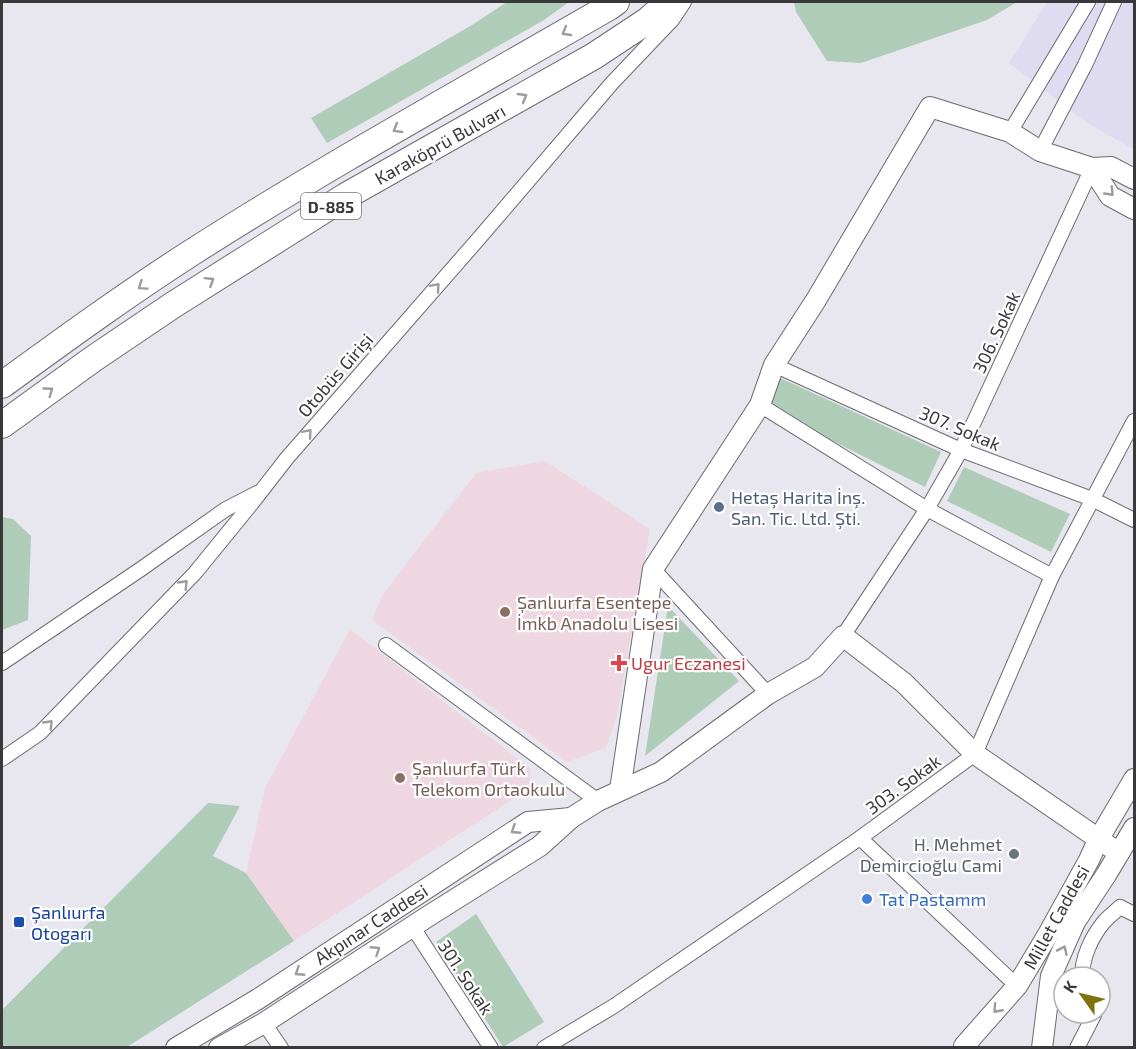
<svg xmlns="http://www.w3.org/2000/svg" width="1136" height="1049" font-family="'Exo 2',sans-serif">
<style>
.education{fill:#efd7e1}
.medical{fill:#dfdbf1}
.green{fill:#afccb9}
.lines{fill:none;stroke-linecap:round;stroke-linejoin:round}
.street-casing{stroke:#6b6b72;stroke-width:16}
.secondary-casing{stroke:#6b6b72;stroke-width:22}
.highway-casing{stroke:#6b6b72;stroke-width:28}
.street{stroke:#fff;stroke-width:14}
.secondary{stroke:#fff;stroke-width:20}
.highway{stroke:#fff;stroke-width:26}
.oneway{stroke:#9c9c9e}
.service-dot{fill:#5c6f8a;stroke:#fff;stroke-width:2}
.education-dot{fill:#8d6e63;stroke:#fff;stroke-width:2}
.health-dot{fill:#e0444e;stroke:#fff;stroke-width:2}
.worship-dot{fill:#6b7280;stroke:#fff;stroke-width:2}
.shop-dot{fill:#3f7fe0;stroke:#fff;stroke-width:2}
.transit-dot{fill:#1a4fb4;stroke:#fff;stroke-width:2}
.labels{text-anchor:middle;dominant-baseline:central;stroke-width:4.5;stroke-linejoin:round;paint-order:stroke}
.shield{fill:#fff;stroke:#747476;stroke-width:1.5}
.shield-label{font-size:16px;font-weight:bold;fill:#39393c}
.street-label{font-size:18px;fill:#39393c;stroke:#fff}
.service-label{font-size:18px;fill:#4e5e75;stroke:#fff;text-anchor:start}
.education-label{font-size:18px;fill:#785e54;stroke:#fff;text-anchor:start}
.health-label{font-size:18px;fill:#be3a42;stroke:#fff;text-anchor:start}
.worship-label{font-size:18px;fill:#5b616d;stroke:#fff;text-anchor:end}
.shop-label{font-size:18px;fill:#366cbe;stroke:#fff;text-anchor:start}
.transit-label{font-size:18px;fill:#164399;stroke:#fff;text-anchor:start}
</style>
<rect width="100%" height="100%" fill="#e8e7f0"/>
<g class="education">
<path d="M545 461 650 529 617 716 606 748 567 762 372 620 383 594 476 473Z"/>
<path d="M350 629 531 769 530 788 294 941 246 873 265 788Z"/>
</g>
<path class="medical" d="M1047 2H1134V150L1086 122 1009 63Z"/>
<g class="green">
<path d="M507 2H569L544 20 327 143 311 118 472 25Z"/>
<path d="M794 2H1017L987 20 861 63 827 61 796 12Z"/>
<path d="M776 376 941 452 925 487 760 405Z"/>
<path d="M964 467 1070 514 1051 552 947 501Z"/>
<path d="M2 517 13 519 31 536 28 620 2 630Z"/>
<path d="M668 606 739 681 645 756Z"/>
<path d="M208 803 240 806 213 856 246 873 294 941 127 1047H2V1010Z"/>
<path d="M476 914 544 1022 503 1047 436 942Z"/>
</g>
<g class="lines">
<g class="street-casing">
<g id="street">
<path d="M1010 132 1088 2"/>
<path d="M1040 151 1085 65 1114 2"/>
<path d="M774 365 961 450 1092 499 1134 520"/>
<path d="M760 405 927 509 1052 576"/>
<path d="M653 569 768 694"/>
<path d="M843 636 927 509 961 450 1092 168"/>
<path d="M386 645 598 801"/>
<path d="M2 663 141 569 226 509 257 493"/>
<path d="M2 759 40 733 195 573 252 503 287 458 481 236 612 83 672 20 684 2"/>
<path d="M860 838 1017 986"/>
<path d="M412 926 491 1048"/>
<path d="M1082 977C1082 958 1091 938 1103 923 1108 917 1115 912 1120 907L1134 914"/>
<path d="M264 1023 281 1048"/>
<path d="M544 1048 614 1006 860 838 975 754 1052 576 1134 421"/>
<path d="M1077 1048 1094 1015 1093 1013"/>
</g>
</g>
<g class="secondary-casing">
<g id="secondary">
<path d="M1092 168 1110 196 1134 209"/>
<path d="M620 790 653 569 760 405 774 365 816 300 930 107 1010 132 1040 151 1092 168 1111 167 1134 179"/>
<path d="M964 1046 1017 986 1047 936 1089 860 1098 840 1134 779"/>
<path d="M176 1048 258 999 528 822 571 818"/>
<path d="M219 1048 264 1023 427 917 540 846 571 818 598 801 661 772 768 694 815 667 843 636 904 683 975 754 1119 853"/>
<path d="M1042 1048 1051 976 1075 922 1106 875 1134 828"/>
</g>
</g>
<g class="highway-casing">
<g id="highway">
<path d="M2 385C64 340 127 294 191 253 327 166 469 88 609 7L616 2"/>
<path d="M2 425 93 359 173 305 346 196 594 56 647 21 669 2"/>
</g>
</g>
<use href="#street" class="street"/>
<use href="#secondary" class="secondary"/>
<use href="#highway" class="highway"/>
</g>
<defs><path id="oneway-chevron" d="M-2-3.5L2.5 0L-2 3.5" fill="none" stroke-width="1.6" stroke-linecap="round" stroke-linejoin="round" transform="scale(1.5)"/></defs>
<g class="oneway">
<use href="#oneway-chevron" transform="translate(566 32) rotate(150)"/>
<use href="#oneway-chevron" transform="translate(523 97) rotate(-30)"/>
<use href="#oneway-chevron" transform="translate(397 129) rotate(150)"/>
<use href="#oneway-chevron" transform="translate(1110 192) rotate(46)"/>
<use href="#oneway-chevron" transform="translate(210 281) rotate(-32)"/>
<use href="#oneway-chevron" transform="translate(142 286) rotate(146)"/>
<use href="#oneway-chevron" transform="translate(436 287) rotate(-49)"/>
<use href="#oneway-chevron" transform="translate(49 391) rotate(-36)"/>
<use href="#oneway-chevron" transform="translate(308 433) rotate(-49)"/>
<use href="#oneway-chevron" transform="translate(184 584) rotate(-46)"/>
<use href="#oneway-chevron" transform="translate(49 724) rotate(-46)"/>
<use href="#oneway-chevron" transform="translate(515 830) rotate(147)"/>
<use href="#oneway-chevron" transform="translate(376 950) rotate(-33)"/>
<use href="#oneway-chevron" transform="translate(1063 950) rotate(-66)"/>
<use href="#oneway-chevron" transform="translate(299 972) rotate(147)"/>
<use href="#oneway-chevron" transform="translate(997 1009) rotate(132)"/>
</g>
<circle class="service-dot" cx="719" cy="507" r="6"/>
<g class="education-dot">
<circle cx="505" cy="612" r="6"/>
<circle cx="400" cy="778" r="6"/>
</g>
<path class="health-dot" d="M616 654h6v6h6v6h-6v6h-6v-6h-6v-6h6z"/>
<circle class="worship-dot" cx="1014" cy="854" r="6"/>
<circle class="shop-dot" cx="867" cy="899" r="6"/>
<rect class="transit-dot" x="13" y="916" width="12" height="12" rx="3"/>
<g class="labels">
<rect class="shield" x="301" y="193" width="60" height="26" rx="4.5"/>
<g class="shield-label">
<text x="331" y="206">D-885</text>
</g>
<g class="street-label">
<text transform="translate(440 144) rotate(-29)">Karaköprü Bulvarı</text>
<text transform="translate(996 332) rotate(-65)">306. Sokak</text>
<text transform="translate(335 375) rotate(-49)">Otobüs Girişi</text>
<text transform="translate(960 428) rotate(23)">307. Sokak</text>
<text transform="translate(903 784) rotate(-36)">303. Sokak</text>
<text transform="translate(1056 917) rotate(-61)">Millet Caddesi</text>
<text transform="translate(371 924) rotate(-33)">Akpınar Caddesi</text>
<text transform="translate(466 977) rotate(57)">301. Sokak</text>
</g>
<g class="service-label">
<text x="731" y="497">Hetaş Harita İnş.<tspan x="731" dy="21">San. Tic. Ltd. Şti.</tspan></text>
</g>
<g class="education-label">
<text x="517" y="602">Şanlıurfa Esentepe<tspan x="517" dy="21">İmkb Anadolu Lisesi</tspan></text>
<text x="412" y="768">Şanlıurfa Türk<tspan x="412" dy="21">Telekom Ortaokulu</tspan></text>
</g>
<g class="health-label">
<text x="631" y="663">Ugur Eczanesi</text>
</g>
<g class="worship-label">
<text x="1002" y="844">H. Mehmet<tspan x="1002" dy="21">Demircioğlu Cami</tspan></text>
</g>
<g class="shop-label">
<text x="879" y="899">Tat Pastamm</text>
</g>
<g class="transit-label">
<text x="31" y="912">Şanlıurfa<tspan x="31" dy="21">Otogarı</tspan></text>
</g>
</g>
<rect width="1136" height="1049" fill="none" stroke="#39393c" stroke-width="6"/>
<g transform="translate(1082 995) rotate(304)"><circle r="28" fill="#ffffff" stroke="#b0b0b1" stroke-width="1.5"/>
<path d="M0-4.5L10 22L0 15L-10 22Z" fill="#807111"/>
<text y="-9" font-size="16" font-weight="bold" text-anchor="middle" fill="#39393c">K</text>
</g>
</svg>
